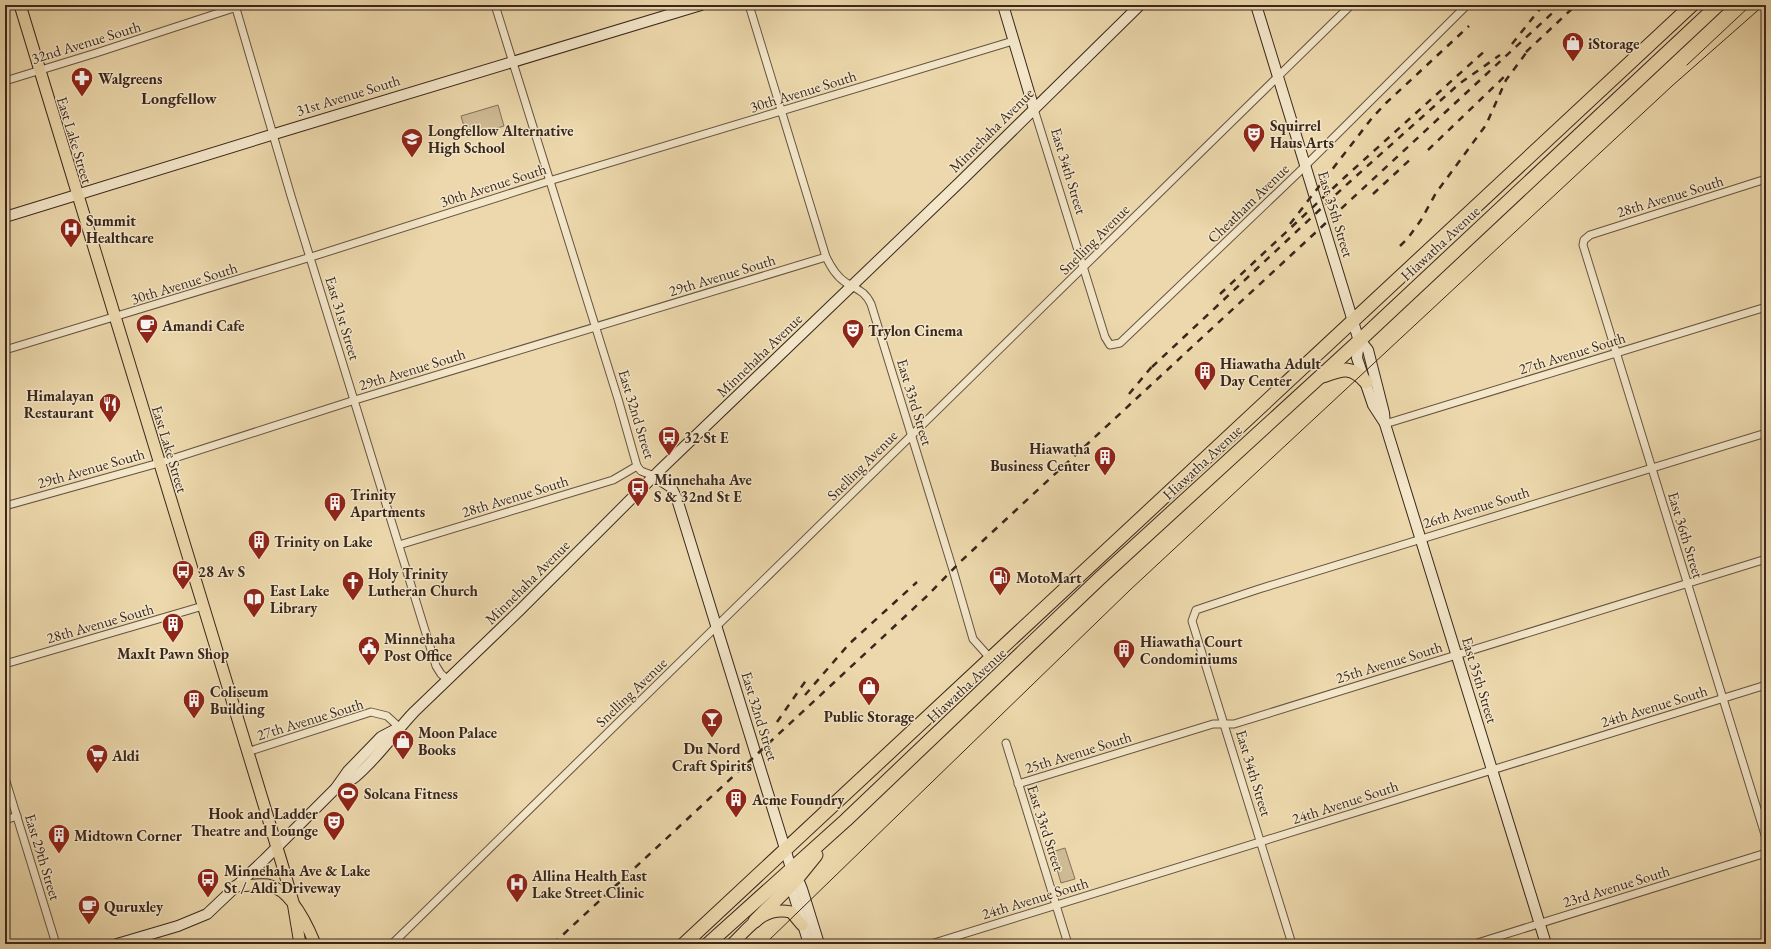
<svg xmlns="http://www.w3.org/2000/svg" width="1771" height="949" font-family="'EB Garamond',serif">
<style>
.green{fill:#ceba94;stroke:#847058}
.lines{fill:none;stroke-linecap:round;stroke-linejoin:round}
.street-casing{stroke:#665340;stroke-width:9}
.secondary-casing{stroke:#3a271c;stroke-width:12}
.primary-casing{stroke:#3a271c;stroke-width:13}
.highway-casing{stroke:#3a271c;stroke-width:15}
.street{stroke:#f3e6c9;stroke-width:7}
.secondary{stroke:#f3e6c9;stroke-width:10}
.primary{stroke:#ecd8ac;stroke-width:11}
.highway{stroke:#ecd8ac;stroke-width:13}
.tram{stroke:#3a271c;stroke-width:1}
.rail{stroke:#3a271c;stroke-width:2.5;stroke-dasharray:7 7;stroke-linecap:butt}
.labels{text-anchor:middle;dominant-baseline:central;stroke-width:3;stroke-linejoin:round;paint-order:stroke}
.street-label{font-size:15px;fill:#3a271c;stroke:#f3e6c9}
.poi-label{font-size:15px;font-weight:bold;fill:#3a271c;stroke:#f3e6c9;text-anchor:start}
.neighbourhood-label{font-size:16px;font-weight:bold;fill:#3a271c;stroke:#f3e6c9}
</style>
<rect width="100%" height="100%" fill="#ecd8ac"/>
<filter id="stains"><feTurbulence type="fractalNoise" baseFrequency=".005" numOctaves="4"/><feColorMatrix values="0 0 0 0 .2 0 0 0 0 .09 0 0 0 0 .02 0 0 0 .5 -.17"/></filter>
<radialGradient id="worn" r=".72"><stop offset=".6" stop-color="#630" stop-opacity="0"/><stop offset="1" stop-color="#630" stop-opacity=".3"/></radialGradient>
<g class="green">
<path d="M498 105 504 126 467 137 461 116Z"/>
<path d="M1065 848 1075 879 1061 883 1052 852Z"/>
</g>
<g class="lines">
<g class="street-casing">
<g id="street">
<path d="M235 5 291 196 436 666 441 674 448 680"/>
<path d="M495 5 618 399 637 466 641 471 654 476"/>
<path d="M749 5 826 257C831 267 836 276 845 282 857 290 864 290 871 304L953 570 973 639 990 658"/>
<path d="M5 81 96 53 243 5"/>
<path d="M1034 109 1105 337 1110 345 1120 343 1298 173 1467 5"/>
<path d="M1766 179 1590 235 1584 240 1583 245 1766 838"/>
<path d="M5 350 311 257 549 181 1013 41"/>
<path d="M1385 424 1766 307"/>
<path d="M5 506 159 463 355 400 826 257"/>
<path d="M399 545 613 480 637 466"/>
<path d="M5 664 203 606"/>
<path d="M1006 743 1068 944"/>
<path d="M247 752 371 712 387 716 399 727"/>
<path d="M5 778 56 944"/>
<path d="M1018 784 1213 724H1234L1766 559"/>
<path d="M5 820 17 816"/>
<path d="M392 944 1351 5"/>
<path d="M931 944 1766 685"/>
<path d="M1292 944 1192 621 1196 610 1259 589 1766 433"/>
<path d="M1474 944 1766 853"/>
</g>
</g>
<g class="secondary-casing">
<g id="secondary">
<path d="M1003 5 1034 109"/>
<path d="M1256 5 1359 341 1357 358 1373 405 1384 422"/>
<path d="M5 217 281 132 701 5"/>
<path d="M1359 341 1364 345 1368 350 1384 413 1385 424 1546 944"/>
<path d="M654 476 671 487 677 499 791 868 795 881 792 889 809 944"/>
<path d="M336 788C342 785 350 781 355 777 378 758 394 733 414 712L520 610 660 470 960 182 1140 5"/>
<path d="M795 881 800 884 802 889 819 944"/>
<path d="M117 944 178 926 207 914 264 860 336 788 348 771 381 737 398 728"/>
</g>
</g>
<g class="primary-casing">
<g id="primary">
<path d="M20 5 282 864 293 902 300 944"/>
<path d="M236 886C246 886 258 884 268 885 291 890 307 924 315 944"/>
<path d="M732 944C750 927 763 906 791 912L802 925"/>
</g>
</g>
<g class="highway-casing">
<g id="highway">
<path d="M1323 376C1342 369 1351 365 1366 382"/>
<path d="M755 921 795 881 816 855"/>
<path d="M684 944 1692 5"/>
<path d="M708 944 846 820 1100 578 1359 341 1718 5"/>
</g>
</g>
<use href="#street" class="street"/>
<use href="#secondary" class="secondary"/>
<use href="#primary" class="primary"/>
<use href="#highway" class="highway"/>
<g class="tram">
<path d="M1687 65 1751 5"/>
<path d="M765 944 1130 590 1672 86 1764 5"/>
</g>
<g class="rail">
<path d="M1512 44 1543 5"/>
<path d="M1526 52 1576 5"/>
<path d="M1428 150 1506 75"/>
<path d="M1373 194 1414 156"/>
<path d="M1290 224 1372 118 1386 103 1469 26"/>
<path d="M1400 246 1408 238 1421 220 1436 193 1486 125 1506 80 1529 49"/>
<path d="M1220 294 1345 177 1488 48"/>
<path d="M1152 367 1344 187 1459 84 1500 55"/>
<path d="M1129 394 1154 364"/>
<path d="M805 695 849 644 917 582"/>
<path d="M777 722 807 679"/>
<path d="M553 944 927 596 960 562 1561 5"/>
</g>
</g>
<defs>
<g id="shop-pin" transform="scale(1.15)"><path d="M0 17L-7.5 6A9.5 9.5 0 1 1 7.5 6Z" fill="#8f2418" stroke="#f3e6c9"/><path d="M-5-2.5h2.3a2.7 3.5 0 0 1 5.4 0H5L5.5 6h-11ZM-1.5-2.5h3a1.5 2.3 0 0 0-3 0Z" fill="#fff"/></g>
<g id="pharmacy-pin" transform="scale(1.15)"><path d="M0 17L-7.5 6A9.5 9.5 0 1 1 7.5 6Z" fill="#8f2418" stroke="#f3e6c9"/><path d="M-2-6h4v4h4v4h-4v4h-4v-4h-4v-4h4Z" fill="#fff"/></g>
<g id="theatre-pin" transform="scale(1.15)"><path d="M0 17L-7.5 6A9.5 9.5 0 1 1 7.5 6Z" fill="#8f2418" stroke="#f3e6c9"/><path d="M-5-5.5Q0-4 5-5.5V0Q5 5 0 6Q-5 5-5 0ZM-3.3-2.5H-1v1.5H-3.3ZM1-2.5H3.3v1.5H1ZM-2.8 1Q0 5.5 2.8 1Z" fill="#fff"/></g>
<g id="school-pin" transform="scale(1.15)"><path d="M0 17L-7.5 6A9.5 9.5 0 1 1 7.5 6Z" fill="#8f2418" stroke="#f3e6c9"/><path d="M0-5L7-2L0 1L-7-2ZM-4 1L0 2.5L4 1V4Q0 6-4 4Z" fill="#fff"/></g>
<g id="hospital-pin" transform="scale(1.15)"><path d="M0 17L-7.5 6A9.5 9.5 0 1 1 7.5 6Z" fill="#8f2418" stroke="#f3e6c9"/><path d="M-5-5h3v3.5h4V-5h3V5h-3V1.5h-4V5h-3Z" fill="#fff"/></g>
<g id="cafe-pin" transform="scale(1.15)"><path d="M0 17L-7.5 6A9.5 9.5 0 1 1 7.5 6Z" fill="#8f2418" stroke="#f3e6c9"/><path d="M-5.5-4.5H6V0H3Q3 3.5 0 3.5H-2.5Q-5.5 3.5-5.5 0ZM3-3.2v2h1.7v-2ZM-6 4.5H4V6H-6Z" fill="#fff"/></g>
<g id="building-pin" transform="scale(1.15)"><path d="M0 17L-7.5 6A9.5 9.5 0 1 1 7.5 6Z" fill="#8f2418" stroke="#f3e6c9"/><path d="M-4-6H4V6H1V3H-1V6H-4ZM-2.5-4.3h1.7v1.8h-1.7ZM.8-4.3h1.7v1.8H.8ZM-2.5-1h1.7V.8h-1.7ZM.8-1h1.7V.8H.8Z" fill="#fff"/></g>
<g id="restaurant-pin" transform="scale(1.15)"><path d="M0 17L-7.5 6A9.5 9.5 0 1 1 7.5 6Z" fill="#8f2418" stroke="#f3e6c9"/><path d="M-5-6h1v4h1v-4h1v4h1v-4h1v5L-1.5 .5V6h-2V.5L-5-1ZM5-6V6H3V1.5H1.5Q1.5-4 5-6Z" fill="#fff"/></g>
<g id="bus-pin" transform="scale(1.15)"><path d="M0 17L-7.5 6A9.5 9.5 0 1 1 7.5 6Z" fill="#8f2418" stroke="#f3e6c9"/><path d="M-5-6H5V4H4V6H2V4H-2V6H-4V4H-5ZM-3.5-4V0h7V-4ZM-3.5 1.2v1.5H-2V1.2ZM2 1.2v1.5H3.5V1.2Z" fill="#fff"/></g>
<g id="fuel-pin" transform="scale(1.15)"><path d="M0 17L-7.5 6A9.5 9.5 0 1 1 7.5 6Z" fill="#8f2418" stroke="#f3e6c9"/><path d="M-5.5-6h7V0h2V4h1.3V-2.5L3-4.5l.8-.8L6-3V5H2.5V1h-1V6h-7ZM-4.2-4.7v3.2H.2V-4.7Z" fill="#fff"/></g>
<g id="church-pin" transform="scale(1.15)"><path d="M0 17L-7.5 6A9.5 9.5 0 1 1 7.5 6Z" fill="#8f2418" stroke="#f3e6c9"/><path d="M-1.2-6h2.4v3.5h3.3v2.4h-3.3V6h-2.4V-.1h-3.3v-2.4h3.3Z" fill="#fff"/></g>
<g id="library-pin" transform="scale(1.15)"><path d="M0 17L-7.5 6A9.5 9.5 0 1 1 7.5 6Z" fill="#8f2418" stroke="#f3e6c9"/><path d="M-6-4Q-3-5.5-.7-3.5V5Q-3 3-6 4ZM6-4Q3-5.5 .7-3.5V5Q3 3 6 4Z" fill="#fff"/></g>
<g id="civic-pin" transform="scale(1.15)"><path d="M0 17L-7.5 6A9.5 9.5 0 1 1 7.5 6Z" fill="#8f2418" stroke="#f3e6c9"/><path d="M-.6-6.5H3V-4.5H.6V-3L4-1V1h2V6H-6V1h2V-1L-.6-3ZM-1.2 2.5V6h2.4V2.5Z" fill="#fff"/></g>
<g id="bar-pin" transform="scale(1.15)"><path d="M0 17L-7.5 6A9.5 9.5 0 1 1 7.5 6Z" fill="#8f2418" stroke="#f3e6c9"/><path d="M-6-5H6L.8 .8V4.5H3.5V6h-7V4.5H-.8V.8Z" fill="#fff"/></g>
<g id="supermarket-pin" transform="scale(1.15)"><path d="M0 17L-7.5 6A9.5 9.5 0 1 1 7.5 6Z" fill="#8f2418" stroke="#f3e6c9"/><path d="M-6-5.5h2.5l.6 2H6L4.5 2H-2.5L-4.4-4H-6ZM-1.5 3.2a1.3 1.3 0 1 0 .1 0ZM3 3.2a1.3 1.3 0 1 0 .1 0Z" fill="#fff"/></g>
<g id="stadium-pin" transform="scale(1.15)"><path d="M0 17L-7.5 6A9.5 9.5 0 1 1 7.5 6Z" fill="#8f2418" stroke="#f3e6c9"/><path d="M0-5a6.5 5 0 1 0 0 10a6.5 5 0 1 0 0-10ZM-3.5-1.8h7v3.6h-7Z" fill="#fff"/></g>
</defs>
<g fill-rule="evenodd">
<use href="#shop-pin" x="1573" y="43"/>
<use href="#pharmacy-pin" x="82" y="78"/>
<use href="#theatre-pin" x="1254" y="134"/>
<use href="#school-pin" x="412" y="139"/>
<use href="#hospital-pin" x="71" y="229"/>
<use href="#cafe-pin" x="147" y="325"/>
<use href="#theatre-pin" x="853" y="330"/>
<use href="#building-pin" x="1205" y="372"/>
<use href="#restaurant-pin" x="110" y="404"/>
<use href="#bus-pin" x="669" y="437"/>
<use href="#building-pin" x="1105" y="457"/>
<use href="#bus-pin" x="638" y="488"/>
<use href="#building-pin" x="335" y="503"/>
<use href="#building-pin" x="259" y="541"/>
<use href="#bus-pin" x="183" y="571"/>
<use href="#fuel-pin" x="1000" y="577"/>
<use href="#church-pin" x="353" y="582"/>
<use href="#library-pin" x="254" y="599"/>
<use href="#building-pin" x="173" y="624"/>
<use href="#civic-pin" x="369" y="647"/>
<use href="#building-pin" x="1124" y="650"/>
<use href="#shop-pin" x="869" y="687"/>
<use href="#building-pin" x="194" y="700"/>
<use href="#bar-pin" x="712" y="719"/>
<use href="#shop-pin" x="403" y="741"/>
<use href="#supermarket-pin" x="97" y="755"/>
<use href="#stadium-pin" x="348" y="793"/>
<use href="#building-pin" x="736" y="799"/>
<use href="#theatre-pin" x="334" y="822"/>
<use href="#building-pin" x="59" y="835"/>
<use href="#bus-pin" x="208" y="879"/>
<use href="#hospital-pin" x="517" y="884"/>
<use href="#cafe-pin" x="89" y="906"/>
</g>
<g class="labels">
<g class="street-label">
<text transform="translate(86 42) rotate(-17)">32nd Avenue South</text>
<text transform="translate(803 91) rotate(-17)">30th Avenue South</text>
<text transform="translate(348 95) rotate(-17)">31st Avenue South</text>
<text transform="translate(991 130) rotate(-45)">Minnehaha Avenue</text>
<text transform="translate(75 140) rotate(73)">East Lake Street</text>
<text transform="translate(1069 171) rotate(73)">East 34th Street</text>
<text transform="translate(493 185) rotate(-18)">30th Avenue South</text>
<text transform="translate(1670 196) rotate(-17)">28th Avenue South</text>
<text transform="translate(1248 203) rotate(-44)">Cheatham Avenue</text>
<text transform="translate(1336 214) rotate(73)">East 35th Street</text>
<text transform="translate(1094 239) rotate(-45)">Snelling Avenue</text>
<text transform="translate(1440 243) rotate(-43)">Hiawatha Avenue</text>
<text transform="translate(722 275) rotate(-17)">29th Avenue South</text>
<text transform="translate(184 283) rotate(-17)">30th Avenue South</text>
<text transform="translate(343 318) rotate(73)">East 31st Street</text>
<text transform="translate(1572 353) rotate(-17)">27th Avenue South</text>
<text transform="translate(759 355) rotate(-44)">Minnehaha Avenue</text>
<text transform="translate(412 369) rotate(-17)">29th Avenue South</text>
<text transform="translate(915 402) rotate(73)">East 33rd Street</text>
<text transform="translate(637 414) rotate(73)">East 32nd Street</text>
<text transform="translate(170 449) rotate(73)">East Lake Street</text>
<text transform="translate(1202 462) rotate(-43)">Hiawatha Avenue</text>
<text transform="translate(862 465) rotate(-45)">Snelling Avenue</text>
<text transform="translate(91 468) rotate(-16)">29th Avenue South</text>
<text transform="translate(515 496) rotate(-17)">28th Avenue South</text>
<text transform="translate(1476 507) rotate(-17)">26th Avenue South</text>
<text transform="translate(1686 535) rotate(73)">East 36th Street</text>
<text transform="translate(527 582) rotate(-45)">Minnehaha Avenue</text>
<text transform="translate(100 623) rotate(-16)">28th Avenue South</text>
<text transform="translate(1389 662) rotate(-17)">25th Avenue South</text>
<text transform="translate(1480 680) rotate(73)">East 35th Street</text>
<text transform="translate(966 685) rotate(-43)">Hiawatha Avenue</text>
<text transform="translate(631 692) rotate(-44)">Snelling Avenue</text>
<text transform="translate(1654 706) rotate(-17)">24th Avenue South</text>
<text transform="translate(760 716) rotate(73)">East 32nd Street</text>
<text transform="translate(310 719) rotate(-17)">27th Avenue South</text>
<text transform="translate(1078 752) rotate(-17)">25th Avenue South</text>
<text transform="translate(1254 773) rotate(73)">East 34th Street</text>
<text transform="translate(1345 802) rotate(-18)">24th Avenue South</text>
<text transform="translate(1046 828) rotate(72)">East 33rd Street</text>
<text transform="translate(43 857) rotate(73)">East 29th Street</text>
<text transform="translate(1616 886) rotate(-17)">23rd Avenue South</text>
<text transform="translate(1035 898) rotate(-17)">24th Avenue South</text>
</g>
<g class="poi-label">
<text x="1588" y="43">iStorage</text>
<text x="98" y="78">Walgreens</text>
<text x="1270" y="125">Squirrel<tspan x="1270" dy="17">Haus Arts</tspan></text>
<text x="428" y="130">Longfellow Alternative<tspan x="428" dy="17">High School</tspan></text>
<text x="86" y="220">Summit<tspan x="86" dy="17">Healthcare</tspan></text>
<text x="162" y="325">Amandi Cafe</text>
<text x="868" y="330">Trylon Cinema</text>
<text x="1220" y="363">Hiawatha Adult<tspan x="1220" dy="17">Day Center</tspan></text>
<text x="94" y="395" text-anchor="end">Himalayan<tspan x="94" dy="17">Restaurant</tspan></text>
<text x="684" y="437">32 St E</text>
<text x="1090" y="448" text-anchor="end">Hiawatha<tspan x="1090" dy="17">Business Center</tspan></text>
<text x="654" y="479">Minnehaha Ave<tspan x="654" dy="17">S &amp; 32nd St E</tspan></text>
<text x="350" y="494">Trinity<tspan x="350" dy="17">Apartments</tspan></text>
<text x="274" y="541">Trinity on Lake</text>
<text x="198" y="571">28 Av S</text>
<text x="368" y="573">Holy Trinity<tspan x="368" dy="17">Lutheran Church</tspan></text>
<text x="1016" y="577">MotoMart</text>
<text x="270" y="590">East Lake<tspan x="270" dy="17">Library</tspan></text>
<text x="384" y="638">Minnehaha<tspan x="384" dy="17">Post Office</tspan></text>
<text x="1140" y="641">Hiawatha Court<tspan x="1140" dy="17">Condominiums</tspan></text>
<text x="173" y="653" text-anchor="middle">MaxIt Pawn Shop</text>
<text x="210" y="691">Coliseum<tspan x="210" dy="17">Building</tspan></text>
<text x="869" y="716" text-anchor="middle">Public Storage</text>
<text x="418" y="732">Moon Palace<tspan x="418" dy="17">Books</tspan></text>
<text x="712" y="748" text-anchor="middle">Du Nord<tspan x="712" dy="17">Craft Spirits</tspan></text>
<text x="112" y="755">Aldi</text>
<text x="364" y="793">Solcana Fitness</text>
<text x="752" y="799">Acme Foundry</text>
<text x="318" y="813" text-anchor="end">Hook and Ladder<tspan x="318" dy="17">Theatre and Lounge</tspan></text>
<text x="74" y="835">Midtown Corner</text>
<text x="224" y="870">Minnehaha Ave &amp; Lake<tspan x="224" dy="17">St / Aldi Driveway</tspan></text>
<text x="532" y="875">Allina Health East<tspan x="532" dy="17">Lake Street Clinic</tspan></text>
<text x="104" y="906">Quruxley</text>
</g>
<g class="neighbourhood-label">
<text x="179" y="98">Longfellow</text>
</g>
</g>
<rect width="1771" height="949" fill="none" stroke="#ecd8ac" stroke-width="20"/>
<rect x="6" y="6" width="1759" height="937" fill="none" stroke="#3a271c" stroke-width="2"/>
<rect x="10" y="10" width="1751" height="929" fill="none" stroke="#3a271c"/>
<rect width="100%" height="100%" filter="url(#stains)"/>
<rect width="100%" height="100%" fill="url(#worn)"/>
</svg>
